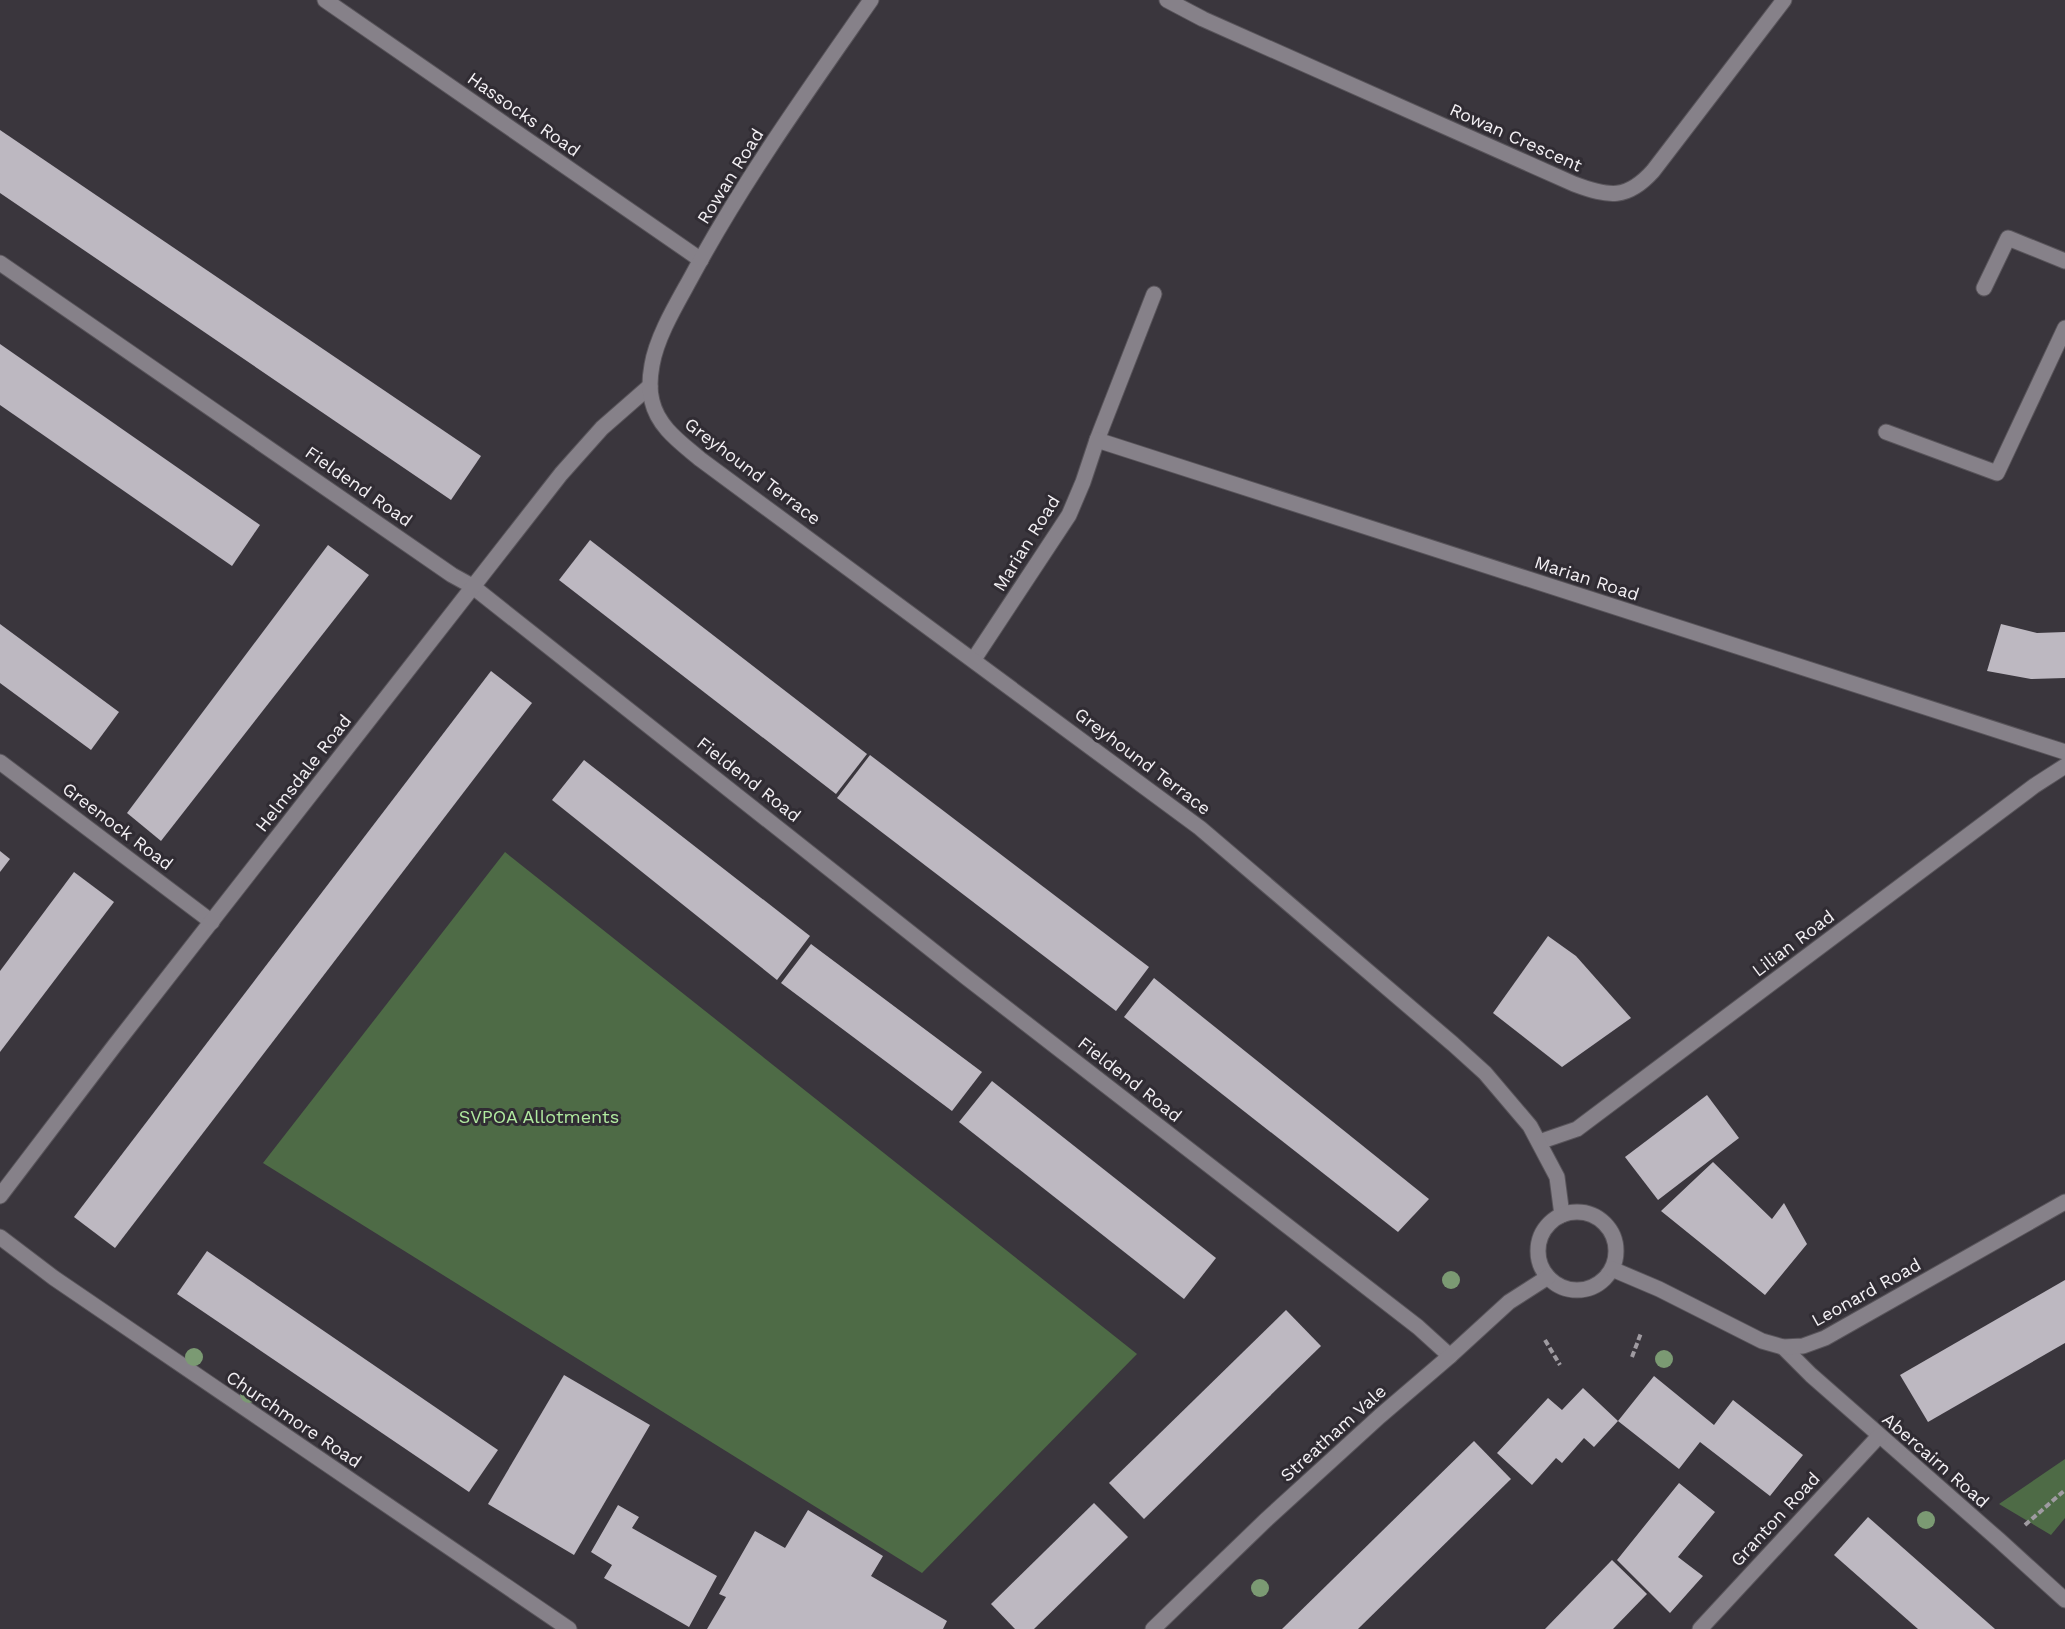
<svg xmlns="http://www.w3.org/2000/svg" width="2065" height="1629" font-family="'Work Sans',sans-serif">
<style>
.green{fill:#4e6b46}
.building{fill:#bdb8c1}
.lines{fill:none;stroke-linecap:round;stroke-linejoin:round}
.lane-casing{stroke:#58545a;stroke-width:17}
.street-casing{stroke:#58545a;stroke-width:17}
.secondary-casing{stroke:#58545a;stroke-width:17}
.path{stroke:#9f9ba1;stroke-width:4;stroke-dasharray:6 3;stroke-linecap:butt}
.lane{stroke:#868189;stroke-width:15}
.street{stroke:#868189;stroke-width:15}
.secondary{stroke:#868189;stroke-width:15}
.tree{fill:#7b9a73}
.labels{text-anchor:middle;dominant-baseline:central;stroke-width:6;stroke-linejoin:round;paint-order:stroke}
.street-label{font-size:18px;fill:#f3f0f4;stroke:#302c33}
.park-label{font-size:18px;fill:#b1eba0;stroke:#302c33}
</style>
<rect width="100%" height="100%" fill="#3a363d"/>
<g class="green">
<path d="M505 852 1137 1354 922 1573 263 1163Z"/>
<path d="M2065 1459V1518L2051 1535 1999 1504Z"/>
</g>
<g class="building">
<path d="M0 130 481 456 451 500 0 193Z"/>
<path d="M0 344 260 525 232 566 0 405Z"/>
<path d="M590 540 867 754 836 794 559 580Z"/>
<path d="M328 545 369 575 161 841 127 813Z"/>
<path d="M0 624 119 712 91 750 0 683Z"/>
<path d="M2001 624 2037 633 2065 632V678L2031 679 1987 671Z"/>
<path d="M491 671 532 703 115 1248 74 1217Z"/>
<path d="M870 755 1149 967 1116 1011 837 798Z"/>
<path d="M584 760 810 936 777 980 552 800Z"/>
<path d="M0 851 10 859 0 872Z"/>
<path d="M74 872 114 902 0 1052V971Z"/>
<path d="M1548 936 1576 956 1631 1018 1562 1067 1493 1013Z"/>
<path d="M811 944 982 1072 952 1111 781 983Z"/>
<path d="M1154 978 1429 1199 1398 1232 1124 1017Z"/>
<path d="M992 1081 1216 1258 1184 1299 959 1122Z"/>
<path d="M1707 1095 1739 1138 1658 1200 1625 1157Z"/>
<path d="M1713 1162 1772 1219 1784 1203 1807 1244 1765 1295 1661 1211Z"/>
<path d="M207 1251 498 1450 469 1492 177 1294Z"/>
<path d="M2065 1280V1343L1928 1422 1900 1375Z"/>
<path d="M1286 1310 1321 1346 1144 1519 1109 1483Z"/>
<path d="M564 1375 650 1425 574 1555 488 1504Z"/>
<path d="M1654 1376 1714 1425 1733 1400 1803 1455 1770 1496 1700 1442 1679 1469 1618 1421 1594 1447 1584 1438 1562 1463 1556 1458 1532 1485 1497 1453 1548 1398 1562 1410 1583 1388 1618 1421Z"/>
<path d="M1474 1441 1511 1479 1358 1629H1282Z"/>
<path d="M1679 1483 1715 1512 1678 1557 1703 1576 1670 1613 1617 1560Z"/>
<path d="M1094 1503 1128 1537 1034 1629H1015L991 1604Z"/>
<path d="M618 1505 639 1517 632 1528 717 1576 689 1627 604 1578 612 1565 591 1552Z"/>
<path d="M808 1510 883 1556 871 1576 947 1621 943 1629H707L726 1597 719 1594 755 1531 785 1548Z"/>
<path d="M1868 1517 1995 1629H1918L1834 1555Z"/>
<path d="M1612 1560 1647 1594 1613 1629H1545Z"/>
</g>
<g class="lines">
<g class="lane-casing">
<path id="lane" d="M1984 288 2008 238 2065 261"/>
</g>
<g class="street-casing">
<g id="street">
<path d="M325 0 701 260"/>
<path d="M1167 0 1203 19 1574 184C1609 197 1627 200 1653 171L1784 0"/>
<path d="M0 263 452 575 472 586 966 977 1418 1327 1450 1356"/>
<path d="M1886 432 1997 473 2065 328"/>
<path d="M1097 440 1154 294"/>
<path d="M974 659 1069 515 1083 482 1097 440 2065 752"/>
<path d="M0 762 212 922"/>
<path d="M1539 1142 1577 1129 2034 786 2065 766"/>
<path d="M0 1196 115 1045 561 474 602 428 650 386"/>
<path d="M0 1237 54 1278 569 1629"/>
<path d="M1783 1347 1811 1375 1999 1540 2065 1600"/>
<path d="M1700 1629 1879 1436"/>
</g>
</g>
<g class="secondary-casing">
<g id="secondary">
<path d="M871 0C809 89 745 178 693 274 679 300 657 335 652 365 650 376 649 390 652 401 658 427 680 442 700 459L1200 828 1453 1044 1485 1073 1530 1126 1557 1177 1562 1215"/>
<circle cx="1577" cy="1251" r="39"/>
<path d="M1612 1269 1659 1289 1762 1341 1783 1347 1803 1346 1825 1338 2065 1202"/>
<path d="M1153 1629 1267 1519 1380 1416 1450 1356 1509 1302 1548 1277"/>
</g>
</g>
<g class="path">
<path d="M1545 1340 1560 1365"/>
<path d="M1632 1357 1641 1333"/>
<path d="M2025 1525 2065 1490"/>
</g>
<use href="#lane" class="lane"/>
<use href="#street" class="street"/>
<use href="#secondary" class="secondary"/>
</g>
<g class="tree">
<circle cx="1451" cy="1280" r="9"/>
<circle cx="194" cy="1357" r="9"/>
<circle cx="1664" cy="1359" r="9"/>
<circle cx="249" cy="1394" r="9"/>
<circle cx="1926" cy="1520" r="9"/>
<circle cx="1260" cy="1588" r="9"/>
</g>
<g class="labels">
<g class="street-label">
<text transform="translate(524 114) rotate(35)">Hassocks Road</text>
<text transform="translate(1516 137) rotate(24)">Rowan Crescent</text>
<text transform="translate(730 176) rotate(-58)">Rowan Road</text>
<text transform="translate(753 471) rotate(37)">Greyhound Terrace</text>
<text transform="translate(359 486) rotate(35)">Fieldend Road</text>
<text transform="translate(1026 543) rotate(-58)">Marian Road</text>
<text transform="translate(1587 578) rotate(18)">Marian Road</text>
<text transform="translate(1143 761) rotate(37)">Greyhound Terrace</text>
<text transform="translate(303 773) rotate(-52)">Helmsdale Road</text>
<text transform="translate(749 779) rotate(38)">Fieldend Road</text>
<text transform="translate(118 826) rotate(37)">Greenock Road</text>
<text transform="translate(1793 943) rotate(-37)">Lilian Road</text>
<text transform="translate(1130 1079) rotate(38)">Fieldend Road</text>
<text transform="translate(1866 1292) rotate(-29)">Leonard Road</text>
<text transform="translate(294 1419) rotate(34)">Churchmore Road</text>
<text transform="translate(1333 1433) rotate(-42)">Streatham Vale</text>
<text transform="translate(1936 1460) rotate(41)">Abercairn Road</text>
<text transform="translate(1775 1519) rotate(-47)">Granton Road</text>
</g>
<g class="park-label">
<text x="539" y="1116">SVPOA Allotments</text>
</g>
</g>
</svg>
